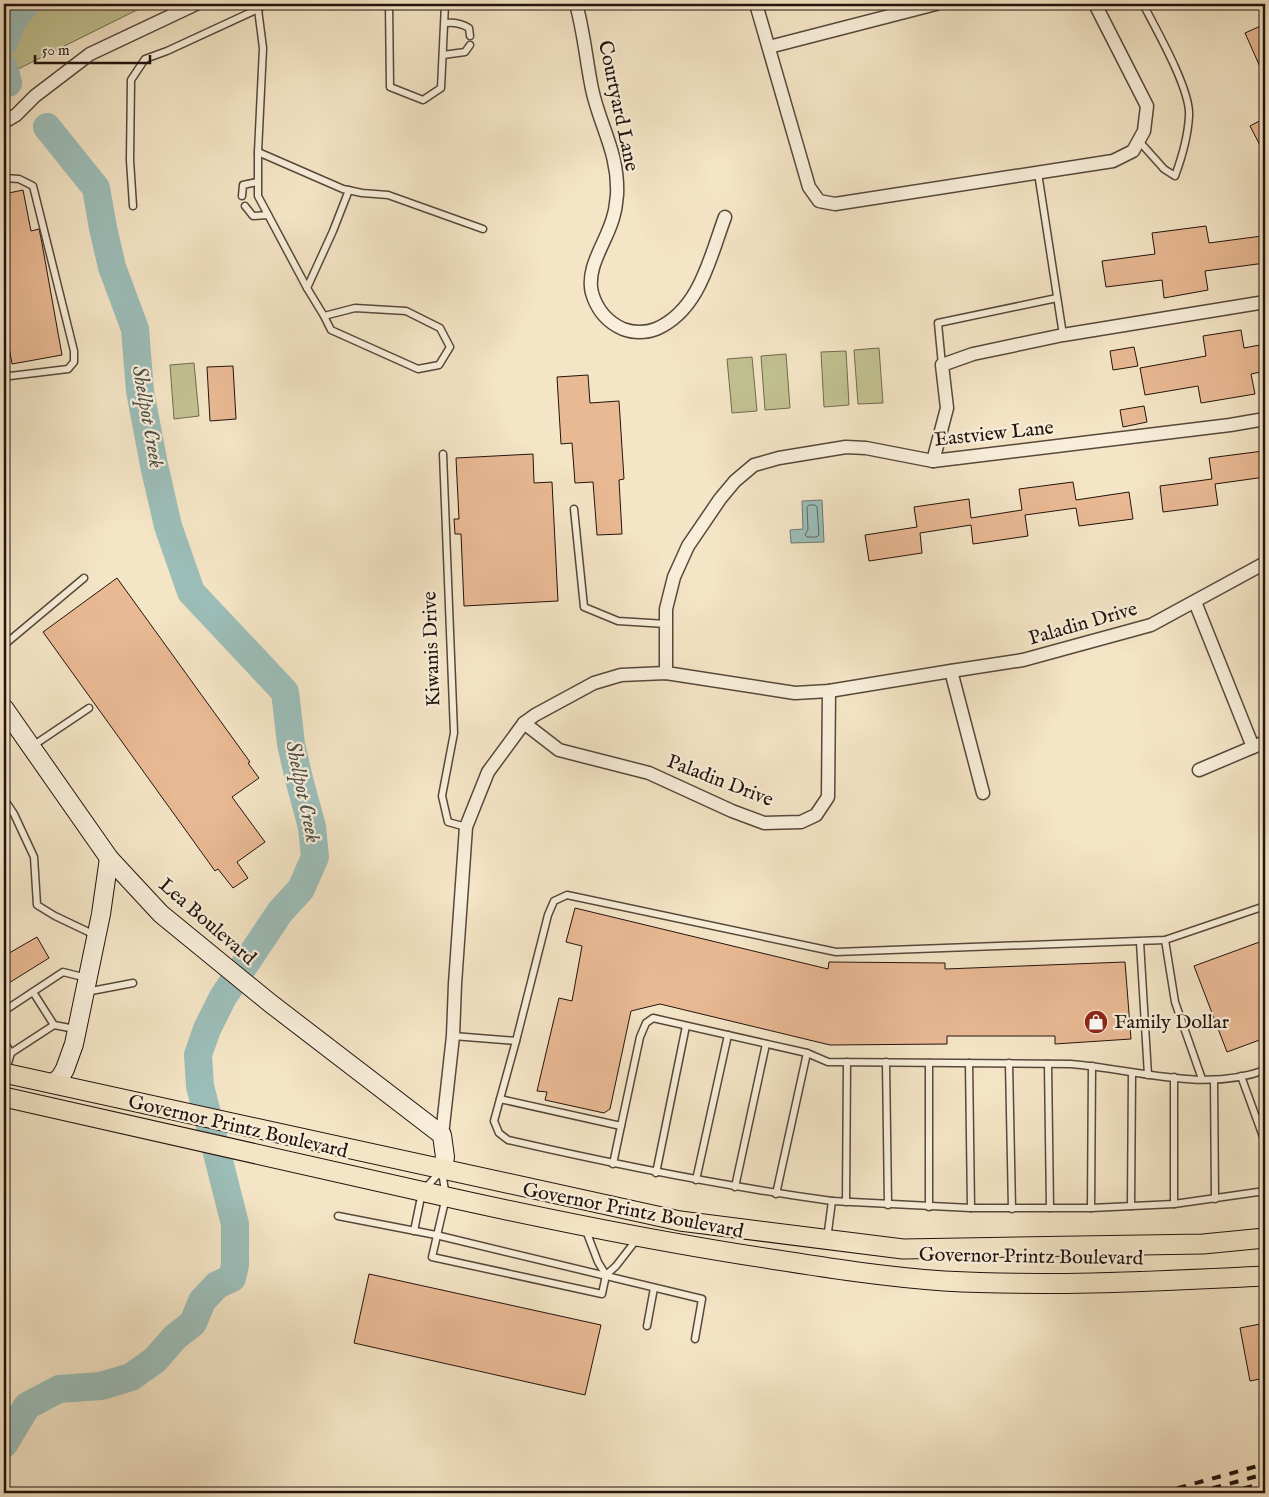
<svg xmlns="http://www.w3.org/2000/svg" width="1269" height="1497" font-family="'IM FELL English',serif">
<style>
.green{fill:#c2c291;stroke:#726a4f}
.water{fill:#9cbeb9;stroke:#6b7a74}
.lines{fill:none;stroke-linecap:round;stroke-linejoin:round}
.shore{stroke:#5f6863;stroke-width:1}
.river{stroke:#9cbeb9;stroke-width:28}
.building{fill:#e9b994;stroke:#22130d}
.lane-casing{stroke:#56483b;stroke-width:9}
.street-casing{stroke:#56483b;stroke-width:15}
.secondary-casing{stroke:#22130d;stroke-width:20}
.primary-casing{stroke:#22130d;stroke-width:21}
.lane{stroke:#f8eeda;stroke-width:6}
.street{stroke:#f8eeda;stroke-width:12}
.secondary{stroke:#f8eeda;stroke-width:18}
.primary{stroke:#f4e5c6;stroke-width:19}
.rail{stroke:#22130d;stroke-width:4;stroke-dasharray:9 9;stroke-linecap:butt}
.labels{text-anchor:middle;dominant-baseline:central;stroke-width:4.5;stroke-linejoin:round;paint-order:stroke}
.street-label{font-size:20px;fill:#22130d;stroke:#f8eeda}
.poi-label{font-size:20px;fill:#22130d;stroke:#f8eeda;text-anchor:start}
.water-label{font-size:21px;font-style:italic;fill:#4d4f49;stroke:#f8eeda}
</style>
<rect width="100%" height="100%" fill="#f4e5c6"/>
<filter id="stains"><feTurbulence type="fractalNoise" baseFrequency=".004" numOctaves="4"/><feColorMatrix values="0 0 0 0 .2 0 0 0 0 .09 0 0 0 0 .02 0 0 0 .5 -.17"/></filter>
<radialGradient id="worn" r=".72"><stop offset=".6" stop-color="#630" stop-opacity="0"/><stop offset="1" stop-color="#630" stop-opacity=".3"/></radialGradient>
<g class="green">
<path d="M4 4H149L4 76Z"/>
<path d="M879 348 883 403 858 404 854 350Z"/>
<path d="M846 351 849 405 824 407 821 352Z"/>
<path d="M786 354 790 408 765 410 761 356Z"/>
<path d="M752 357 757 411 732 413 727 359Z"/>
<path d="M194 363 199 416 174 419 170 365Z"/>
</g>
<path class="water" d="M822 500 824 542 791 543 790 530 803 529 802 501Z"/>
<g class="lines">
<path class="shore" d="M809 505H815L817 507 819 535 817 537H807L805 535 808 529 807 508Z"/>
<g class="river">
<path d="M4 42 12 22 26 4"/>
<path d="M4 67 8 83"/>
<path d="M4 1444 27 1406 59 1389 101 1386 131 1377 155 1360 175 1337 193 1323 202 1301 217 1285 232 1278 235 1265V1224L200 1086 198 1055 207 1029 223 997 280 912 301 889 315 857 312 827 299 779 291 744 285 692 191 592 168 526 154 465 140 391 135 329 112 267 103 228 96 188 47 127"/>
</g>
</g>
<g class="building">
<path d="M1265 24V78L1245 33Z"/>
<path d="M1265 118V155L1250 126Z"/>
<path d="M23 190 31 231 39 229 41 238 62 355 12 364 4 318V194Z"/>
<path d="M1206 226 1209 243 1262 236 1265 263 1205 271 1208 290 1164 298 1162 280 1106 287 1102 261 1155 254 1152 233Z"/>
<path d="M1241 330 1244 348 1265 344V371L1251 374 1255 394 1201 403 1198 386 1145 395 1140 368 1206 356 1203 336Z"/>
<path d="M1134 347 1138 366 1113 370 1110 351Z"/>
<path d="M233 366 236 419 210 421 207 367Z"/>
<path d="M588 375 590 403 619 401 624 479 619 480 622 534 597 535 593 482 575 483 572 443 561 444 557 377Z"/>
<path d="M1144 406 1147 422 1123 427 1120 410Z"/>
<path d="M1263 451 1265 477 1215 484 1218 505 1163 512 1160 486 1212 479 1209 458Z"/>
<path d="M533 454 534 483 552 482 558 601 464 606 461 534H455L454 519H459L456 458Z"/>
<path d="M1073 482 1076 500 1129 492 1133 519 1079 526 1076 508 1025 515 1028 536 973 544 971 525 920 533 922 553 869 561 865 535 917 527 914 507 969 499 971 518 1022 510 1019 489Z"/>
<path d="M117 578 250 762 248 763 259 778 232 797 265 842 237 862 248 878 233 888 218 869 215 871 43 632Z"/>
<path d="M575 908 828 969 829 962 945 963V969L1125 962 1131 1039 1055 1044V1036H947V1044L830 1045 660 1004 631 1011 610 1109 604 1113 545 1100 547 1092 537 1091 559 998 572 1001 582 946 566 942Z"/>
<path d="M37 937 49 958 4 986V956Z"/>
<path d="M1265 940V1038L1227 1052 1194 966Z"/>
<path d="M369 1274 601 1325 585 1395 354 1343Z"/>
<path d="M1265 1323V1378L1250 1381 1240 1328Z"/>
</g>
<g class="lines">
<g class="lane-casing">
<g id="lane">
<path d="M266 4 258 9 263 48 258 152V196L307 288 324 316 355 308 406 311 440 328 450 347 439 365 418 369 331 330 324 316"/>
<path d="M389 4 390 87 423 100 441 88 445 4"/>
<path d="M445 23C454 22 461 23 469 28L470 36"/>
<path d="M443 55 465 52 470 45"/>
<path d="M1139 141 1164 169 1175 176C1182 157 1188 136 1189 116 1191 90 1156 29 1143 4"/>
<path d="M258 152 343 189 362 193 388 195 483 229"/>
<path d="M1038 173 1063 335"/>
<path d="M4 178 19 179 33 186 74 351V362L68 369 10 376 4 375"/>
<path d="M242 196 243 185 257 182"/>
<path d="M133 206 130 160 131 80 145 59 167 51 258 9 257 4"/>
<path d="M245 206 253 216 268 215"/>
<path d="M307 288 333 231 349 190"/>
<path d="M942 365 938 323 1057 298"/>
<path d="M443 454 454 733 442 796 448 822 466 827"/>
<path d="M574 509 584 607 618 621 666 624"/>
<path d="M4 645 84 578"/>
<path d="M31 747 89 708"/>
<path d="M4 799 14 814 34 857 37 905 55 916 95 935"/>
<path d="M1165 940 1175 1002 1202 1079"/>
<path d="M1140 942 1148 1075"/>
<path d="M86 992 133 983"/>
<path d="M4 1011 63 972 87 978"/>
<path d="M54 1025 75 1029"/>
<path d="M453 1036 516 1041 500 1099 621 1126 640 1037 646 1023 653 1018 807 1053 828 1062 1071 1064C1134 1069 1204 1093 1265 1070"/>
<path d="M516 1041 548 915 554 901 567 895 836 952 1165 940 1265 906"/>
<path d="M4 1042 11 1053 6 1070"/>
<path d="M11 1053 54 1025 33 992"/>
<path d="M886 1062 888 1205"/>
<path d="M929 1063V1207"/>
<path d="M969 1063 971 1208"/>
<path d="M1009 1063 1012 1209"/>
<path d="M1048 1064 1050 1208"/>
<path d="M1241 1076 1265 1142"/>
<path d="M1174 1077V1204"/>
<path d="M1214 1080 1215 1199"/>
<path d="M500 1099 494 1121 499 1133 508 1140C617 1165 721 1186 832 1201"/>
<path d="M613 1164 621 1126"/>
<path d="M442 1172 446 1197 432 1257 602 1294 606 1275 616 1266 637 1239"/>
<path d="M656 1173 686 1026"/>
<path d="M696 1180 728 1035"/>
<path d="M735 1187 766 1044"/>
<path d="M776 1194 807 1053"/>
<path d="M846 1202 847 1062"/>
<path d="M1131 1206 1132 1073"/>
<path d="M1091 1208 1092 1066"/>
<path d="M338 1216 436 1235 702 1299 695 1339"/>
<path d="M585 1228 598 1262 606 1275"/>
<path d="M414 1231 422 1192 440 1172"/>
<path d="M827 1239 832 1201 971 1208H1091L1174 1204 1265 1191"/>
<path d="M647 1326 654 1288"/>
</g>
</g>
<g class="street-casing">
<g id="street">
<path d="M576 4C584 32 586 60 592 89 600 127 619 153 617 195 616 201 616 208 614 214 609 239 585 266 592 293 597 310 607 322 623 329 633 333 646 333 656 329 700 310 710 257 725 217"/>
<path d="M756 4 809 187 819 201 835 204 1113 161 1133 151 1144 131 1147 106 1095 4"/>
<path d="M769 47 936 4"/>
<path d="M4 122 16 115 35 96 90 54 196 4"/>
<path d="M933 461 947 408 942 365 973 354 1063 335 1265 302"/>
<path d="M1195 602 1253 747"/>
<path d="M951 671 983 793"/>
<path d="M666 673V609L674 577 688 546 720 499 735 481 754 465 779 458 846 447 866 448 933 461 1230 425 1265 419"/>
<path d="M524 723 559 750 649 773 732 811 764 823 801 822 816 815 828 797 829 691"/>
<path d="M1199 770 1265 742"/>
<path d="M442 1135 453 1036 455 984 466 827 488 772 524 723 535 715 594 683 621 675 666 673 795 693 829 691 951 671 1023 660 1151 625 1265 563"/>
</g>
</g>
<g class="secondary-casing">
<g id="secondary">
<path d="M4 708 109 858 161 914 270 1003 442 1135 445 1157 442 1170"/>
<path d="M53 1084 61 1076 65 1069 74 1044 101 914 109 858"/>
</g>
</g>
<g class="primary-casing">
<g id="primary">
<path d="M4 1073 680 1221 903 1249 1203 1244 1265 1238"/>
<path d="M4 1097C154 1132 305 1165 456 1199 560 1222 665 1243 771 1259 828 1268 886 1277 944 1281 1051 1287 1158 1281 1265 1276"/>
</g>
</g>
<use href="#lane" class="lane"/>
<use href="#street" class="street"/>
<use href="#secondary" class="secondary"/>
<use href="#primary" class="primary"/>
<g class="rail">
<path d="M1160 1493 1265 1464"/>
<path d="M1195 1493 1265 1474"/>
<path d="M1226 1493 1265 1483"/>
</g>
</g>
<defs>
<g id="shop-disc" transform="scale(1.25)"><circle r="9.5" fill="#8f2418" stroke="#f8eeda"/><path d="M-5-2.5h2.3a2.7 3.5 0 0 1 5.4 0H5L5.5 6h-11ZM-1.5-2.5h3a1.5 2.3 0 0 0-3 0Z" fill="#fff"/></g>
</defs>
<g fill-rule="evenodd">
<use href="#shop-disc" x="1096" y="1022"/>
</g>
<g class="labels">
<g class="street-label">
<text transform="translate(618 106) rotate(78)">Courtyard Lane</text>
<text transform="translate(994 434) rotate(-6)">Eastview Lane</text>
<text transform="translate(1083 624) rotate(-16)">Paladin Drive</text>
<text transform="translate(432 649) rotate(-92)">Kiwanis Drive</text>
<text transform="translate(720 781) rotate(21)">Paladin Drive</text>
<text transform="translate(207 922) rotate(41)">Lea Boulevard</text>
<text transform="translate(238 1127) rotate(13)">Governor Printz Boulevard</text>
<text transform="translate(633 1211) rotate(11)">Governor Printz Boulevard</text>
<text transform="translate(1031 1257) rotate(1)">Governor Printz Boulevard</text>
</g>
<g class="poi-label">
<text x="1114" y="1022">Family Dollar</text>
</g>
<g class="water-label">
<text transform="translate(147 417) rotate(80)">Shellpot Creek</text>
<text transform="translate(302 792) rotate(78)">Shellpot Creek</text>
</g>
</g>
<rect width="1269" height="1497" fill="none" stroke="#f4e5c6" stroke-width="20"/>
<rect x="5" y="5" width="1259" height="1487" fill="none" stroke="#22130d" stroke-width="2.5"/>
<rect x="10" y="10" width="1249" height="1477" fill="none" stroke="#22130d"/>
<path d="M35 55v8h115v-8" fill="none" stroke="#22130d" stroke-width="2.5"/>
<text x="42" y="55" font-size="15" fill="#22130d" stroke="#f8eeda" stroke-width="4" paint-order="stroke">50 m</text>
<rect width="100%" height="100%" filter="url(#stains)"/>
<rect width="100%" height="100%" fill="url(#worn)"/>
</svg>
